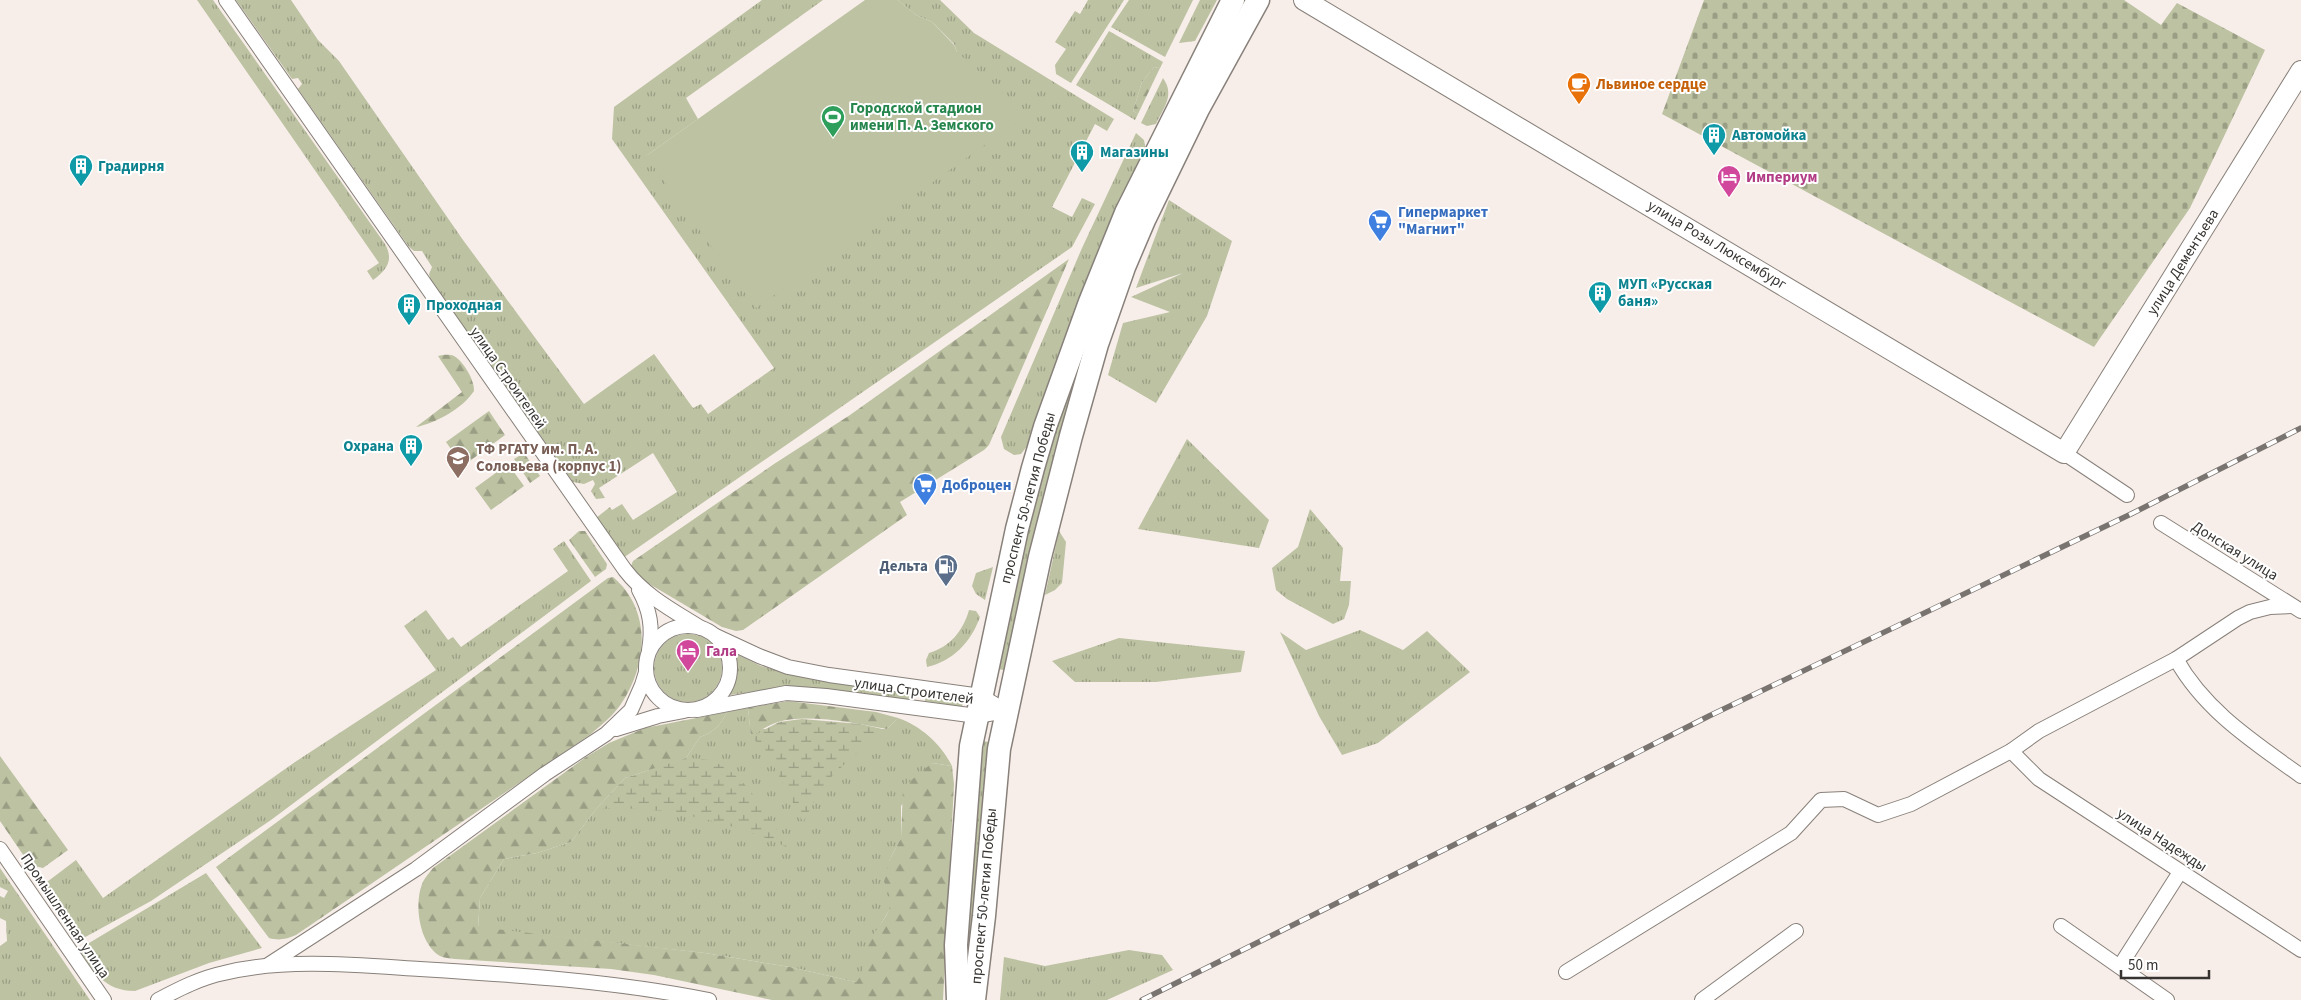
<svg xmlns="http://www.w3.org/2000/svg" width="2301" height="1000" font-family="'Source Sans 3',sans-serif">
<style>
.grass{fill:url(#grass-tufts)}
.forest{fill:url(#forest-firs)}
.wetland{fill:url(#wetland-marsh)}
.cemetery{fill:url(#cemetery-stones)}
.park{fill:#bcc2a2}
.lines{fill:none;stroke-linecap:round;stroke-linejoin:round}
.street-casing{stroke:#88807a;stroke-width:16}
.secondary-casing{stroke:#88807a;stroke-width:22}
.primary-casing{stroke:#88807a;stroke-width:25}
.street{stroke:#fff;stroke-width:14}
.secondary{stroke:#fff;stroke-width:20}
.primary{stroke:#fff;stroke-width:22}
.rail-casing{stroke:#797470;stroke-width:5.5}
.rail{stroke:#fff;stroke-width:4;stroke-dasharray:11;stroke-linecap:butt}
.labels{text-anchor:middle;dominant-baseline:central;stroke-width:4;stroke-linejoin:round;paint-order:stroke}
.food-label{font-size:15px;font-weight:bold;fill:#c56008;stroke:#fff;text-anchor:start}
.leisure-label{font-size:15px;font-weight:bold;fill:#27864d;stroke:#fff;text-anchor:start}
.culture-label{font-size:15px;font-weight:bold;fill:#0d838f;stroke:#fff;text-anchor:start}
.hotel-label{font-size:15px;font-weight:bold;fill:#b23c85;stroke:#fff;text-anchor:start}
.shop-label{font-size:15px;font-weight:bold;fill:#366cbe;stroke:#fff;text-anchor:start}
.street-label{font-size:15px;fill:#363330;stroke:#fff}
.education-label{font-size:15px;font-weight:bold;fill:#785e54;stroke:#fff;text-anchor:start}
.service-label{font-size:15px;font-weight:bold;fill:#4e5e75;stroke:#fff;text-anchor:end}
</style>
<defs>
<pattern id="grass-tufts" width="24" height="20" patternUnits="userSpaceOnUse" patternTransform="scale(1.25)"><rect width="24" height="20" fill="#bcc2a2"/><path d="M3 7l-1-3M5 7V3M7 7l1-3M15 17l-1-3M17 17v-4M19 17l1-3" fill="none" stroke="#9a9e84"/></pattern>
<pattern id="forest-firs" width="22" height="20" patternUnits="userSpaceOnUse" patternTransform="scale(1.25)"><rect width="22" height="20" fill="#bcc2a2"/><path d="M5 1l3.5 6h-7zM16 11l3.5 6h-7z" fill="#9a9e84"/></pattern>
<pattern id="wetland-marsh" width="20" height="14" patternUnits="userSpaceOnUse" patternTransform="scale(1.25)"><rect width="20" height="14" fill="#bcc2a2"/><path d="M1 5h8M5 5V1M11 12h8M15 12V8" fill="none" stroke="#9a9e84"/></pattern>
<pattern id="cemetery-stones" width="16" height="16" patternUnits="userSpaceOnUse" patternTransform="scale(1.25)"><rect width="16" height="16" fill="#bcc2a2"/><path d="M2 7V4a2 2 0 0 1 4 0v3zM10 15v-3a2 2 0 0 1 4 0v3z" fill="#9a9e84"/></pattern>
</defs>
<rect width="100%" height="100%" fill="#f8eee9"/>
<g class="grass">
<path d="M197 0H213L385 244C394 260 387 270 373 280L367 271 379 263Z"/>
<path d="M236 0H291L318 40 339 61 463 240 584 404 654 354 693 408 701 404 708 414 774 368 612 139 614 107 762 0H823L686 98 698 119 646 156 957 52 954 44 932 22 916 15 898 0H940L974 33 1114 119 1107 131 1095 124 1052 207 1072 217 1082 198 1095 204 1072 247 623 558 596 518 610 507 612 510 622 504 633 520 677 492 653 453 599 488 605 498 596 499 591 491 595 484 593 480 584 484 573 482 431 281 429 274 432 267 422 251H414L409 247 298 89 302 84 298 78 292 79Z"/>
<path d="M1088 0H1124L1071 83 1056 74 1055 65 1066 49 1055 42 1075 11 1080 14Z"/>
<path d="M1129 0H1193L1165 57 1111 27Z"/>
<path d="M1200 0H1217L1195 41 1179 43Z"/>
<path d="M1109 31 1163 62 1160 68 1154 67 1142 82 1133 111 1138 114 1135 120 1076 85Z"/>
<path d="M1163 78C1175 95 1164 107 1156 124L1147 126 1141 123Z"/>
<path d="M1136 133 1144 140 1146 150 1099 258 1028 445 1021 454 1014 455 1004 449 1001 437 1082 248Z"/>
<path d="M1169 200 1232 241 1207 316 1156 403 1108 375 1123 323 1170 312 1131 297 1183 273 1136 288Z"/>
<path d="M1097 304 1046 488 1004 670 997 669 1039 487 1054 431Z"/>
<path d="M1187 439 1269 520 1259 548 1138 529Z"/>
<path d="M1310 509 1343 548 1340 581H1351L1349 605 1344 619 1333 624 1287 599 1276 590 1272 568 1298 547Z"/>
<path d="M1059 531 1066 542 1062 583 1055 590 1045 595Z"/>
<path d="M564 541 591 581 271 820 151 901 78 941 73 940 47 893V882L76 860 103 898 295 762 436 670 404 626 426 610 448 640 453 637 461 647 568 571 553 549Z"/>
<path d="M993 567 985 600 976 594 972 586 976 573Z"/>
<path d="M969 610 976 611 980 617C971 642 953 661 927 667L926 660 929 653C950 647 963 631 969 610Z"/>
<path d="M1360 630 1403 650 1427 631 1470 672 1378 743 1342 755 1319 716 1280 632 1306 650Z"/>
<circle cx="688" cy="668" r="34"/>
<path d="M1119 638 1245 651 1241 672 1156 682H1075L1052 661Z"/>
<path d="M732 652 761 666 792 675 910 692 908 701 791 686 730 695 736 670Z"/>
<path d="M926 694 963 699 962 707 925 701Z"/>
<path d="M748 708 751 736 763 729H887L898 718C921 726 941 744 952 766L932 763 901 806V838L889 861 892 892 891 907 865 951 864 973 856 982 790 967 705 953 478 928 480 898 504 859 537 853 571 842 596 809 655 767 686 758 700 737C714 732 720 726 727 712Z"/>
<path d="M984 741 988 742V748L969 970 966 971 967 915Z"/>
<path d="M0 868 90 1000H0V946L7 941 6 921 0 918V896L4 898 8 891 0 887Z"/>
<path d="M206 873 262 948 209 963 135 991C105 991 93 972 79 949Z"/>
<path d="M1129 950 1162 955 1173 970 1107 1000H1000L1004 957 1045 966Z"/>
</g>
<g class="forest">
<path d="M1154 67 1160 68 1138 114 1133 111 1142 82Z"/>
<path d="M1069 259 989 445 984 450 900 502 907 515 743 630 736 631 722 627 641 579 631 566 633 561 774 464 850 415Z"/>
<path d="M438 356C443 355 449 354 454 356 464 362 475 381 474 391 462 409 436 423 416 427L462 392Z"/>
<path d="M489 411 505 435 463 466 446 442Z"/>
<path d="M524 453 540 476 530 483 514 459Z"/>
<path d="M508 464 524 486 491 510 475 488Z"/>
<path d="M579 531H585L607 564 606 569 595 577 569 540Z"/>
<path d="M613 577C652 610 648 664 621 704 613 716 601 725 591 734L296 935C287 939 279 941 269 938L216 867 608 578Z"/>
<path d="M788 701 876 712 898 718 887 729C857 724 809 713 778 722 769 725 759 731 751 737L748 708Z"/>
<path d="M727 712C720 726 714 732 700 737L686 758 625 778 596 809 571 842 537 853 504 859 480 898 478 927 705 953 790 967 856 982C869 967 860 964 865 950 875 924 904 909 884 882L889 861 901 838 903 787 932 763 952 766 954 784 943 1000H772L654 975 611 969 455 959C450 958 444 958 440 956 419 943 414 905 422 884 424 879 429 873 433 868L586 757 609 743 645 728Z"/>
<path d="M0 756 68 850 43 868 30 865 0 821Z"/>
</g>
<g class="wetland">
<path d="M802 719 860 724 887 730 852 757 825 783 803 822 765 749 751 737 779 722Z"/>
<path d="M686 758C693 759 702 758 709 760 749 773 767 820 792 850 737 822 658 804 596 809L625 778Z"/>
</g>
<path class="cemetery" d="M1704 0H2124L2161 25 2177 3 2265 50 2190 208 2094 347 1662 114Z"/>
<path class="park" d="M865 0H898L916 15 932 22 954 45 957 52 1028 114 756 308 646 156Z"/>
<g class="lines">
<g class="street-casing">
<g id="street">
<path d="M226 0 625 570C645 596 674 611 701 628"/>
<path d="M2064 453 2127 495"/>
<path d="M2161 523 2301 611"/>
<path d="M639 590C650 610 653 627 649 650"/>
<circle cx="688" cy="668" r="42"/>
<path d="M716 636 759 656 788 667 829 675 981 696 1006 711"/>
<path d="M2176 659C2205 711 2254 742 2301 776"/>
<path d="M697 710 786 693 826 696 977 716 1006 711"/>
<path d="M616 729 658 716 684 711"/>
<path d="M2011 751 2039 779 2301 950"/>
<path d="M0 849 104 1000"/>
<path d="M2061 926 2167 1000"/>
<path d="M268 965 416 869 545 774 606 734 631 710 642 685 646 672"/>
<path d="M2120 966 2180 872"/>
<path d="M1566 972 1791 833 1821 800 1844 799 1878 815 1911 804 2011 751 2039 731 2176 659 2238 618 2250 612 2270 607 2292 606"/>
<path d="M158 1000C179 989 200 978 224 973 285 958 357 965 420 969 517 975 614 981 709 1000"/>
<path d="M1702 1000 1796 931"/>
</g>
</g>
<g class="secondary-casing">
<path id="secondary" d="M1304 0 2064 453 2301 71"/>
</g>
<g class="primary-casing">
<g id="primary">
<path d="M958 1000 956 945 971 746 1017 529 1033 468 1045 427 1090 302 1126 213 1233 0"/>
<path d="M974 1000 984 916 999 749 1040 557 1071 436 1097 344 1124 267 1144 220 1198 109 1258 0"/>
</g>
</g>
<use href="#street" class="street"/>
<use href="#secondary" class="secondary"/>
<use href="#primary" class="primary"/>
<g class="rail-casing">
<path id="rail" d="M1142 1000 1524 810 1709 716 2131 514 2301 428"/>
</g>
<use href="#rail" class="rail"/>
</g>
<defs>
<g id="cafe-pin" transform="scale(1.25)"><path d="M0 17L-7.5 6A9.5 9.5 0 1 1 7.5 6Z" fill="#e8710a" stroke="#fff"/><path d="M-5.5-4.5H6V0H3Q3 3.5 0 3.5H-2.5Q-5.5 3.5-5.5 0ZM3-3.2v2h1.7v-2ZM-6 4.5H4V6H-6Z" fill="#fff"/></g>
<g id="stadium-pin" transform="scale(1.25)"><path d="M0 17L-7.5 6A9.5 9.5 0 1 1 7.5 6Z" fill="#2e9e5b" stroke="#fff"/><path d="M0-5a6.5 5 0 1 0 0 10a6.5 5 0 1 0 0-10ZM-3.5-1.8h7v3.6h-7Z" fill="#fff"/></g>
<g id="building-pin" transform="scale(1.25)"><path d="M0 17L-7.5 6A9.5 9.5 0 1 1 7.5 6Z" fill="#0f9aa8" stroke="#fff"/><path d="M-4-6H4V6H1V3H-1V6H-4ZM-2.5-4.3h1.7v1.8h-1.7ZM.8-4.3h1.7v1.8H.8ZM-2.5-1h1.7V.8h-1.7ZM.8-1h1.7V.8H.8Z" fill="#fff"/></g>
<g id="hotel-pin" transform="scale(1.25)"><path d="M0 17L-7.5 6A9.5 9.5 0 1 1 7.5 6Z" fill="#d1479c" stroke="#fff"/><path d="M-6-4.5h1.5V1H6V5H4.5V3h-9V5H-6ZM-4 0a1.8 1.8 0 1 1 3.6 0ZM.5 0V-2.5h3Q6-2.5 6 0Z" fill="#fff"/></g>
<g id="supermarket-pin" transform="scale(1.25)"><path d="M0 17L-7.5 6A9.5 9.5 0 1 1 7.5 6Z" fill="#3f7fe0" stroke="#fff"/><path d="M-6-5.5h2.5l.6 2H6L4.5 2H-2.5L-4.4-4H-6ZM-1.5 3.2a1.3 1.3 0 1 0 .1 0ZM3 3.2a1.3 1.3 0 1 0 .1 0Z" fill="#fff"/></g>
<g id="university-pin" transform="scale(1.25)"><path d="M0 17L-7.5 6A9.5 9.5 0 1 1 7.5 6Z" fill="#8d6e63" stroke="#fff"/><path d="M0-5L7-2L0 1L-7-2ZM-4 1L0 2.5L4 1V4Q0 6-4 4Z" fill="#fff"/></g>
<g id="fuel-pin" transform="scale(1.25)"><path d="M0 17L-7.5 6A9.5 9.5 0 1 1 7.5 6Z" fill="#5c6f8a" stroke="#fff"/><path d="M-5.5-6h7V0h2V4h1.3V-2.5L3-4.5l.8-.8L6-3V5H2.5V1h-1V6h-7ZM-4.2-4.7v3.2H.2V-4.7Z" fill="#fff"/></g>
</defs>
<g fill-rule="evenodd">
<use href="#cafe-pin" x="1579" y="84"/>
<use href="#stadium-pin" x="833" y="117"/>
<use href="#building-pin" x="1714" y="135"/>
<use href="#building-pin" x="1082" y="152"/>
<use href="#building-pin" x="81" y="166"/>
<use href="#hotel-pin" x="1729" y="177"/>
<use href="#supermarket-pin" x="1380" y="221"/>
<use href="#building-pin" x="1600" y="293"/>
<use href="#building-pin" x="409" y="305"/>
<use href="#building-pin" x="411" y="446"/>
<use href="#university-pin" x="458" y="458"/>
<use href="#supermarket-pin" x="925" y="485"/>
<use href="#fuel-pin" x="946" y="566"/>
<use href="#hotel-pin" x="688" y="651"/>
</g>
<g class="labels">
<g class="food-label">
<text x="1596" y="84">Львиное сердце</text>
</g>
<g class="leisure-label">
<text x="850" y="108">Городской стадион<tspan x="850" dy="17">имени П. А. Земского</tspan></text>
</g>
<g class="culture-label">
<text x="1732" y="135">Автомойка</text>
<text x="1100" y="152">Магазины</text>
<text x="98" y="166">Градирня</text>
<text x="1618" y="284">МУП «Русская<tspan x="1618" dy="17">баня»</tspan></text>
<text x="426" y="305">Проходная</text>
<text x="394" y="446" text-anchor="end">Охрана</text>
</g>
<g class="hotel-label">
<text x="1746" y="177">Империум</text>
<text x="706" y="651">Гала</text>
</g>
<g class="shop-label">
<text x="1398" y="212">Гипермаркет<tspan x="1398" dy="17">"Магнит"</tspan></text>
<text x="942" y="485">Доброцен</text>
</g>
<g class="street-label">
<text transform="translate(1717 245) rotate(31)">улица Розы Люксембург</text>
<text transform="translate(2183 262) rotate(-58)">улица Дементьева</text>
<text transform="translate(508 378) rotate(55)">улица Строителей</text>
<text transform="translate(1028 498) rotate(-75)">проспект 50-летия Победы</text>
<text transform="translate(2235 551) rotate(32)">Донская улица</text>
<text transform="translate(914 691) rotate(8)">улица Строителей</text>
<text transform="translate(2162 840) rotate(33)">улица Надежды</text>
<text transform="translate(984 896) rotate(-85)">проспект 50-летия Победы</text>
<text transform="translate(65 916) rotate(56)">Промышленная улица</text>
</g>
<g class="education-label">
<text x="476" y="449">ТФ РГАТУ им. П. А.<tspan x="476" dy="17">Соловьева (корпус 1)</tspan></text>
</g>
<g class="service-label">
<text x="928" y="566">Дельта</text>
</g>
</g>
<path d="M2121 970v8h88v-8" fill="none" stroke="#363330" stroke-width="2.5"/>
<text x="2128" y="970" font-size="15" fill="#363330" stroke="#ffffff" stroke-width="4" paint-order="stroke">50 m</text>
</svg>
